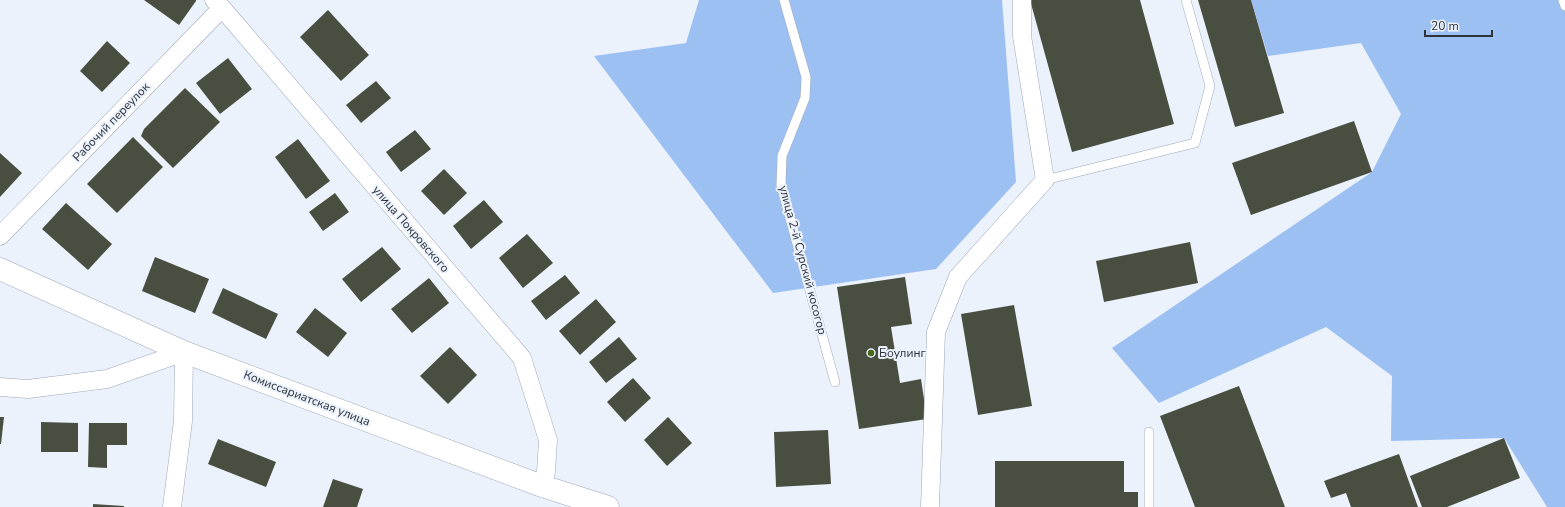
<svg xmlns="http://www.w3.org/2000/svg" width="1565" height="507" font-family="'Nunito Sans',sans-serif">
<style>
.green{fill:#9dc0f3}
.building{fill:#494f40}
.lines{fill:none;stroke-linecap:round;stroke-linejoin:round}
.lane-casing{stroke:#9ea8b8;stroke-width:10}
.street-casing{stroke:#9ea8b8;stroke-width:19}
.secondary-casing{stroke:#9ea8b8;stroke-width:23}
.lane{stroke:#fff;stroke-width:9}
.street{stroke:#fff;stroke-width:18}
.secondary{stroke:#fff;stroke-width:22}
.poi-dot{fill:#4d6718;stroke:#ebf2fc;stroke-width:1.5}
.labels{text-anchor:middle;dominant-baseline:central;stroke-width:4;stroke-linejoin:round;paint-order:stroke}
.street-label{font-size:12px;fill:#2e3239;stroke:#ebf2fc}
.poi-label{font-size:12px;fill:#2e3239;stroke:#ebf2fc;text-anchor:start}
</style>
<rect width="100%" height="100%" fill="#ebf2fc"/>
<g class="green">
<path d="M699 0H1002L1016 182 936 269 773 293 594 56 686 43Z"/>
<path d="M1251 0H1565V507H1547L1504 438 1391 441 1392 376 1326 327 1159 403 1112 348 1372 172 1401 114 1361 43 1268 56Z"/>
</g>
<g class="building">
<path d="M144 0H196V1L179 25Z"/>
<path d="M1030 0H1140L1174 124 1072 152Z"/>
<path d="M1198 0H1251L1284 113 1235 127Z"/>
<path d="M328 10 369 55 341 81 300 37Z"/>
<path d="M107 41 130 63 102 92 80 71Z"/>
<path d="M228 58 252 89 220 114 196 83Z"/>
<path d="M376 81 391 98 361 123 346 105Z"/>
<path d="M185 88 220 122 173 168 141 136 144 129Z"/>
<path d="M1354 121 1372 172 1251 215 1232 163Z"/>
<path d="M415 130 431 149 401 172 386 152Z"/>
<path d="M133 137 163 167 117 213 87 184Z"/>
<path d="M298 139 330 181 306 199 275 157Z"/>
<path d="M0 153 22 173 0 197Z"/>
<path d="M444 169 467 193 444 215 421 191Z"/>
<path d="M335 193 349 212 323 231 309 212Z"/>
<path d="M484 200 503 222 471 249 453 226Z"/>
<path d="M66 203 112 244 88 270 42 229Z"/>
<path d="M527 234 553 263 523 288 499 258Z"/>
<path d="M1190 242 1198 283 1104 302 1096 261Z"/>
<path d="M382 247 401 269 361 302 342 279Z"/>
<path d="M155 257 209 279 195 313 142 291Z"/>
<path d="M565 275 580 293 546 320 531 301Z"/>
<path d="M905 277 912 324 891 327 900 383 921 379 927 419 859 429 837 287Z"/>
<path d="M429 278 449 303 412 333 391 309Z"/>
<path d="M223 288 278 314 266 339 212 313Z"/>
<path d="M596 299 616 322 580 355 559 331Z"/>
<path d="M1014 305 1032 406 978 415 961 314Z"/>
<path d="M315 308 347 333 328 357 296 332Z"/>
<path d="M619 337 637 359 606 383 589 362Z"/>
<path d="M450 347 477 375 448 404 420 376Z"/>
<path d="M633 378 651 398 625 422 607 402Z"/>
<path d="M1239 386 1285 507H1195L1160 416Z"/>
<path d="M0 417H4L1 444H0Z"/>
<path d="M668 417 692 443 667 466 644 440Z"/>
<path d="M41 422 78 423V452H41Z"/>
<path d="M89 423H127V445H107V468L88 467Z"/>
<path d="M828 430 831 484 776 487 774 432Z"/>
<path d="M1504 438 1520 478 1447 507H1422L1410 476Z"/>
<path d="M218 439 276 462 266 487 208 464Z"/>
<path d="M1399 454 1418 507H1351L1346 493 1331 498 1324 481Z"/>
<path d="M995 461H1124V492H1138V507H995Z"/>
<path d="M333 479 363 489 357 507H323Z"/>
<path d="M93 504 124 506V507H93Z"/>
</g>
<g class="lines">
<g class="lane-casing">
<g id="lane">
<path d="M784 0 806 77 805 98 782 156 781 185 835 382"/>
<path d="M1563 0 1565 6"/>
<path d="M1045 180 1195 143 1210 86 1186 0"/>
<path d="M1149 507V432"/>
</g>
</g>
<g class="street-casing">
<g id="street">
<path d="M214 0 222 8 522 358 548 440 546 472 542 486"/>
<path d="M0 236 222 8"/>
<path d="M0 387 28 389 107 379 184 352 183 421 172 507"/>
<path d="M930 507 936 332 958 277 1045 180 1022 36V0"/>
</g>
</g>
<g class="secondary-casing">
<path id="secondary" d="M0 269 184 352 542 486 608 507"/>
</g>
<use href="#lane" class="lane"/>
<use href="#street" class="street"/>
<use href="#secondary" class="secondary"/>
</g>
<circle class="poi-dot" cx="871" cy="353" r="4"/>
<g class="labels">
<g class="street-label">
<text transform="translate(111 122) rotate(-46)">Рабочий переулок</text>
<text transform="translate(411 229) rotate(49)">улица Покровского</text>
<text transform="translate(803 260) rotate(75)">улица 2-й Сурский косогор</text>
<text transform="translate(307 398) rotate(21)">Комиссариатская улица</text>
</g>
<g class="poi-label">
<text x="879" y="353">Боулинг</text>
</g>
</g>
<path d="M1425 30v6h67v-6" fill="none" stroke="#2e3239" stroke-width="2"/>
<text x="1431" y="30" font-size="12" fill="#2e3239" stroke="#ebf2fc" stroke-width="3" paint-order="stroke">20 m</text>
</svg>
